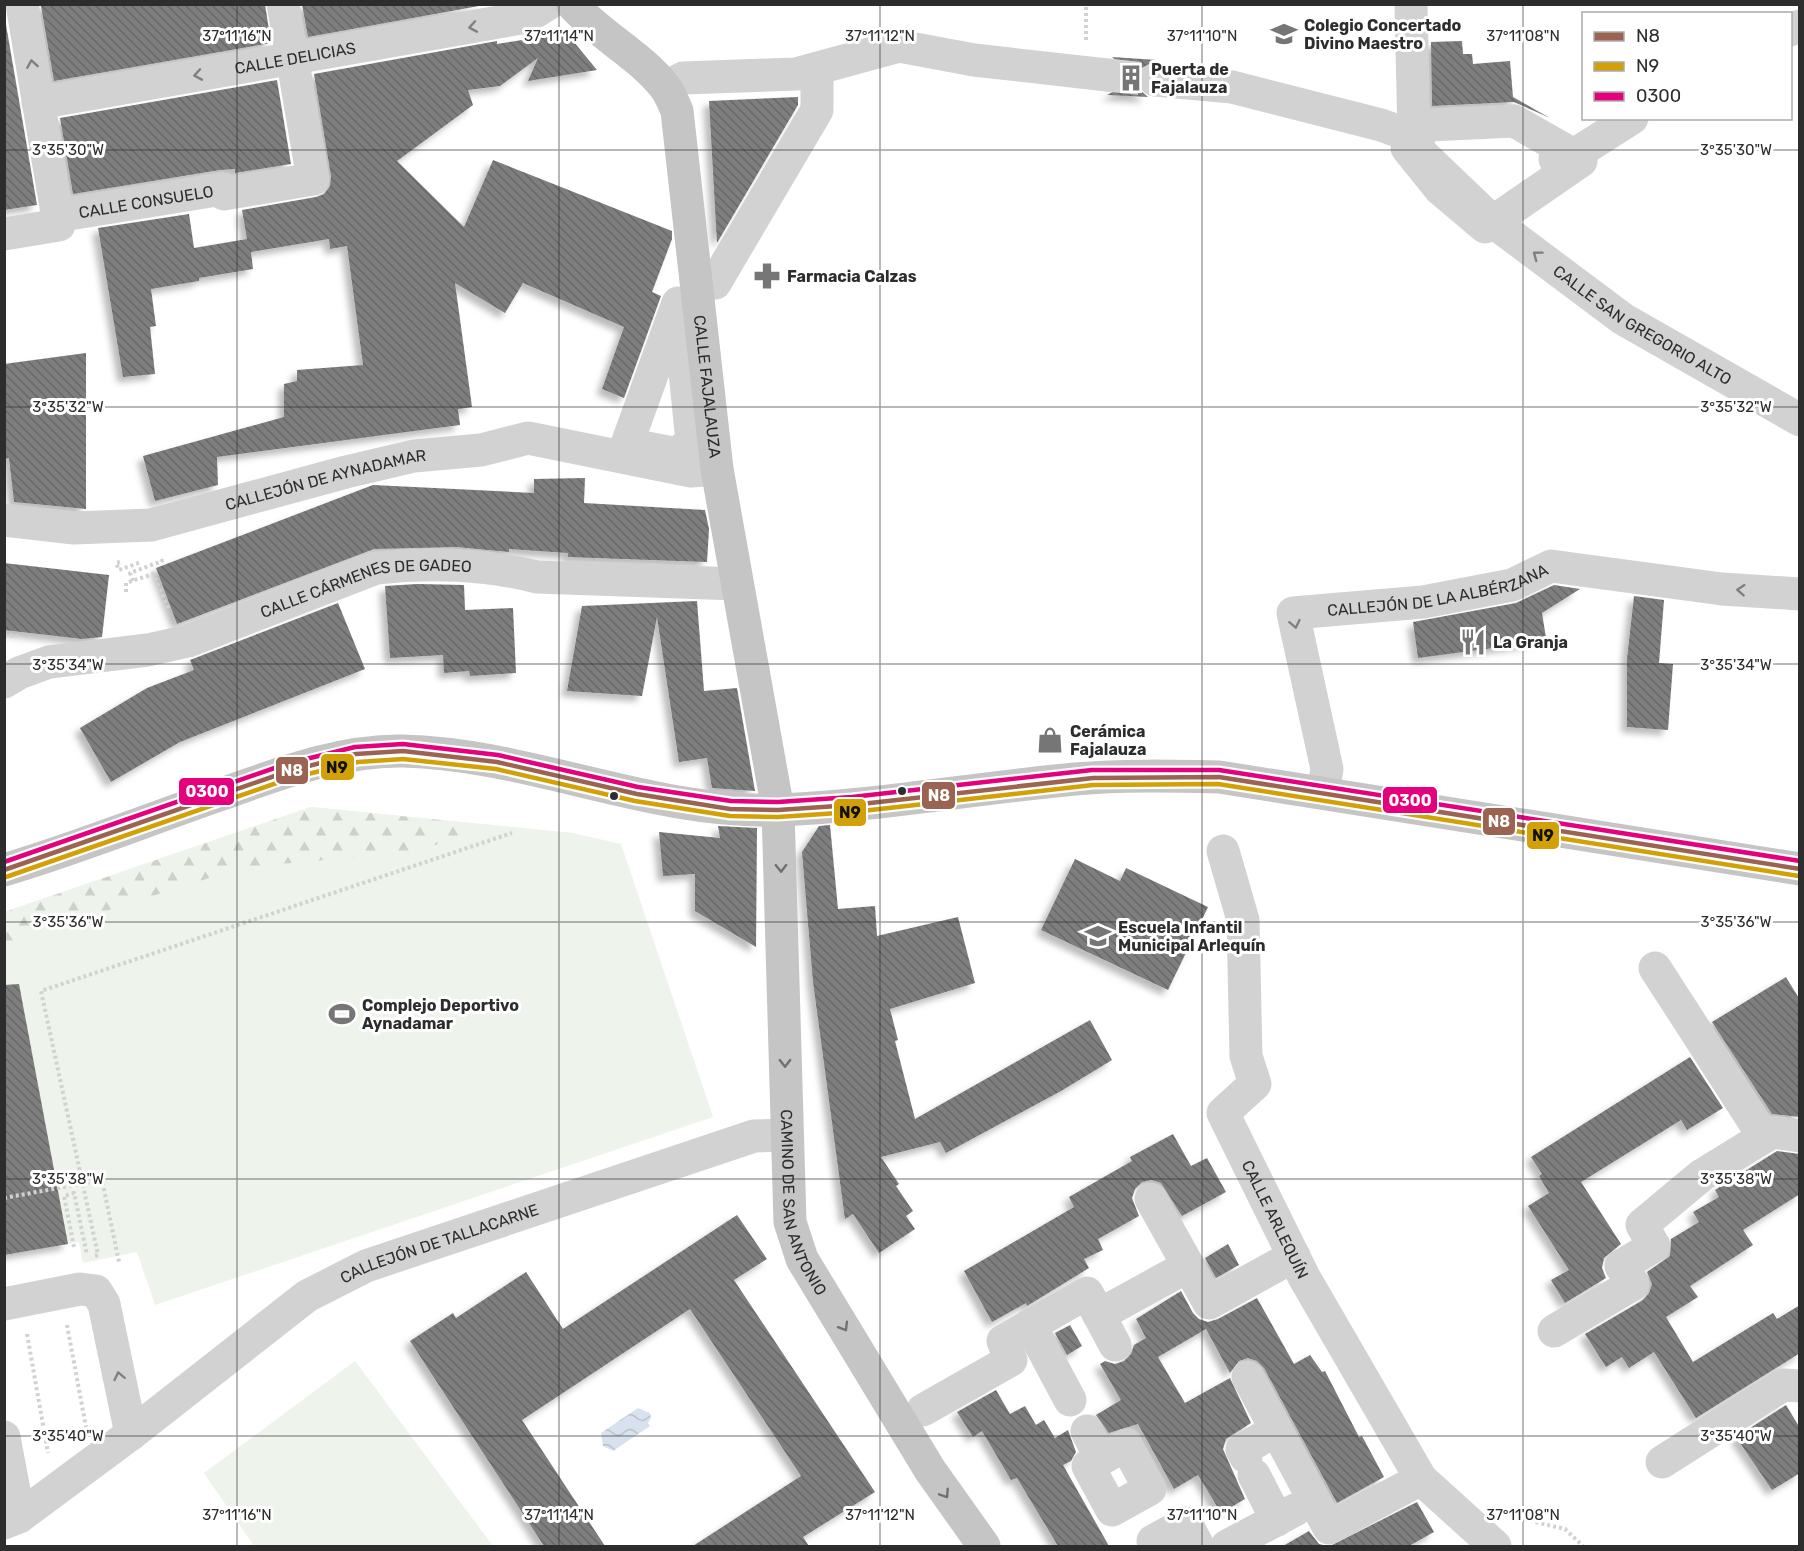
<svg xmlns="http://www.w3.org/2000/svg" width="1804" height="1551" font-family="Rubik,sans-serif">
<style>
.grass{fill:#eef3eb}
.forest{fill:url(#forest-firs)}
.water{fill:url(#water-waves)}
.building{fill:url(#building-back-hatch);filter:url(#shadow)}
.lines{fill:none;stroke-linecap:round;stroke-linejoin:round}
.minor-tunnel{stroke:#d5d5d5;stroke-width:33;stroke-dasharray:33 16;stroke-linecap:butt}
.path{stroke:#d2d2d2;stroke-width:4;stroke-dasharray:3 3;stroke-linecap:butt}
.minor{stroke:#d2d2d2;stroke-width:33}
.major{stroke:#c5c5c5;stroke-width:33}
.bus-1-casing{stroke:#fff;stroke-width:9}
.bus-2-casing{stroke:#fff;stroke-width:9}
.bus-3-casing{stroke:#fff;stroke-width:9}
.bus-1{stroke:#9b6452;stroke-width:4.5}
.bus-2{stroke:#d2a107;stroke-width:4.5}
.bus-3{stroke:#e5007d;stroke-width:4.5}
.oneway{stroke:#808080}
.oneway2{stroke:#717171}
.ticks{fill:none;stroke:#2d2d2d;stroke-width:1.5;stroke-opacity:0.45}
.bus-dot{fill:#2d2d2d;stroke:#fff;stroke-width:2}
.labels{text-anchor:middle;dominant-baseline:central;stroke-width:6;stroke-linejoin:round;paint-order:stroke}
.poi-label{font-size:16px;font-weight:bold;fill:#2d2d2d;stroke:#fff;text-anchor:start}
.street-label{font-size:16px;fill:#2d2d2d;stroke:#fff}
.ticks-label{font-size:15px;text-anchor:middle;fill:#2d2d2d;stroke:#fff;stroke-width:6;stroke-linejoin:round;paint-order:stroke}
.line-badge{stroke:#fff;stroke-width:2}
.badge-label{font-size:16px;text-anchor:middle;font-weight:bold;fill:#fff}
.pale-badge-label{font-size:16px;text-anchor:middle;font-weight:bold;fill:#111}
</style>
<defs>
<pattern id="forest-firs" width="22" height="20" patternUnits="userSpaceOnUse" patternTransform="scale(1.5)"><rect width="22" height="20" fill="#eef3eb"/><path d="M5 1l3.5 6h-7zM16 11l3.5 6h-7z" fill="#ccd1ca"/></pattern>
<pattern id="water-waves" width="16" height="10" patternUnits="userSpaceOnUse" patternTransform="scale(1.5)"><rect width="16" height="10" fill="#d8e2ef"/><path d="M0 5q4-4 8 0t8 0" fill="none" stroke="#bac2cd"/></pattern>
<pattern id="building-back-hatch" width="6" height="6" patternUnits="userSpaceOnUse" patternTransform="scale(1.5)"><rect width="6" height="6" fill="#7e7e7e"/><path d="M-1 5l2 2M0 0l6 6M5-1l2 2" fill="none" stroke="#686868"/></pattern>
<filter id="shadow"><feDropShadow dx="-5.5" dy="5.5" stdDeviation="3" flood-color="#0004"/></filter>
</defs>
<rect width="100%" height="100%" fill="#fff"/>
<g class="grass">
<path d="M311 807 573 833 621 844 713 1117 155 1305 137 1252 83 1263 79 1242 5 1255 4 912Z"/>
<path d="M355 1361 493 1546H254L204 1473Z"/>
</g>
<path class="forest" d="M311 807 490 825 416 852 244 867 5 943V912Z"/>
<path class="water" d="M638 1408 650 1413 651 1418 648 1423 650 1426 613 1451 603 1446 601 1433Z"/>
<g class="building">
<path d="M49 4H265L271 43 54 81 41 6Z"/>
<path d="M302 4H490L308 37Z"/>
<path d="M4 13 37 205 4 210Z"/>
<path d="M574 32 569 36 597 70 528 81 538 58 500 86 468 90 473 105 397 161 464 227 493 160 672 231V239L652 292 661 296 624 398 602 389 624 327 523 283 505 313 455 283 472 407 458 409 460 425 217 457 218 485 155 501 143 456 284 417V384L297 381V370L363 365 347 246 330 249 329 239 251 252 253 269 199 278V281L151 289 156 326 150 327 155 374 123 377 98 228 189 214 194 248 247 239 242 210 316 197 324 194 330 186 331 176 314 74 497 41V44Z"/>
<path d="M1462 41 1463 54H1472L1473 64 1510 61 1513 97 1550 118 1514 102 1432 106 1431 42Z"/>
<path d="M1112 57 1157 60 1140 69 1136 78 1138 88 1148 97 1107 95 1122 87 1125 78 1124 67Z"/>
<path d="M277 80 291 164 235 173V169L220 170 73 194 60 118Z"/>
<path d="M798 97V105L717 243 709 101Z"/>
<path d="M86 353V509L14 502 9 458 4 459V364Z"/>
<path d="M585 478 584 503 705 510 709 529 707 562 568 557V553L509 549V552L457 547 374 549 177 624 156 568 373 485 534 493V479Z"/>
<path d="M4 563 109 575 102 637 82 639 4 630Z"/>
<path d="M417 584 464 585 465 610 513 608 516 673 470 676 469 671 444 673 443 655 390 658 385 586Z"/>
<path d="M1554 585 1580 589 1542 613 1546 638 1524 644 1418 658 1413 622 1516 603Z"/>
<path d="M1634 596 1664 600 1659 663 1673 664 1668 730 1627 727V659Z"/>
<path d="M697 601 704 691 737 688 755 791 712 788 707 758 679 762 657 617 642 696 567 691 582 606Z"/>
<path d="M338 603 365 669 180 742 111 782 80 728 147 688 194 670 190 660Z"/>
<path d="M830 825 838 909 875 906 877 936 958 917 975 983 890 1009 898 1040 895 1041 915 1119 1090 1020 1112 1060 1061 1091 946 1153 940 1142 881 1157 899 1184 896 1186 913 1211 906 1216 915 1229 879 1253 853 1214 845 1219 813 982 802 852 819 826Z"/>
<path d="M718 826 757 828 756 947 695 911V874L663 876 659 832 720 838Z"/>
<path d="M1075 859 1120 881 1126 868 1208 907 1168 990 1041 930Z"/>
<path d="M1786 977 1800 1000V1117L1772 1114 1712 1022Z"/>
<path d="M19 984 68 1244 4 1255V985Z"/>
<path d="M1690 1057 1723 1108 1687 1130 1681 1120 1581 1182 1621 1244 1604 1258 1602 1268 1606 1278 1565 1303 1551 1280 1569 1270 1528 1206 1549 1193 1539 1176 1542 1174 1531 1157Z"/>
<path d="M1173 1134 1191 1166 1207 1158 1226 1192 1182 1216 1161 1183 1152 1180 1142 1182 1135 1189 1132 1198 1139 1216 1098 1239 1103 1250 1084 1259 1089 1268 1027 1306 1026 1303 992 1322 964 1271 1074 1207 1069 1197 1132 1161 1130 1157Z"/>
<path d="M1777 1151 1800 1154V1194L1743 1230 1753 1245 1690 1286 1698 1297 1666 1317 1693 1362 1773 1313 1777 1319 1800 1305V1353L1696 1418 1654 1352 1629 1368 1622 1357 1606 1367 1585 1334 1643 1300 1649 1293 1652 1284 1647 1272 1670 1256 1671 1239 1699 1222 1693 1212 1719 1197 1715 1190Z"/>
<path d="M737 1215 767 1259 734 1280 875 1492 803 1537 809 1546H693L801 1476 690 1309 522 1420 605 1546H544L410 1341 453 1313 456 1318 526 1272 563 1329Z"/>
<path d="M1228 1244 1239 1265 1216 1278 1205 1258Z"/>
<path d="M1181 1291 1193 1313 1199 1319 1208 1322 1218 1319 1257 1298 1294 1364 1310 1355 1322 1372 1325 1371 1359 1437 1362 1436 1384 1477 1337 1503 1264 1368 1257 1361 1248 1358 1239 1361 1230 1373 1206 1329 1158 1357 1185 1403 1230 1378 1251 1423 1226 1439 1223 1449 1245 1499 1221 1513 1198 1475 1174 1489 1138 1424 1109 1433 1096 1415 1121 1400 1100 1364 1105 1361 1115 1364 1124 1361 1131 1354 1134 1345 1146 1338 1136 1319Z"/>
<path d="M1070 1325 1082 1346 1067 1355 1055 1333Z"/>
<path d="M996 1390 1010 1414 1025 1406 1036 1425 1044 1420 1055 1438 1068 1430 1076 1452 1071 1461 1063 1465 1109 1546H1058L1017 1478 1011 1480 982 1431 973 1437 957 1412Z"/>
<path d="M1786 1405 1800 1428V1473L1772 1490 1736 1437Z"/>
<path d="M1417 1502 1434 1532 1409 1546H1330Z"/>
<path d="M1309 1531 1319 1544 1327 1546H1283Z"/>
</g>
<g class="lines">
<path class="minor-tunnel" d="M1107 75 1155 80"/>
<g class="path">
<path d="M1086 40V4"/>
<path d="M120 562 116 563 119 570 141 562"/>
<path d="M133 581 130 573 162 561 160 556"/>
<path d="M126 592V583L153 574 169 610"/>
<path d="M4 635 17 636"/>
<path d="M4 1198 102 1180 119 1262"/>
<path d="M74 1247 64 1196 74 1193 87 1255"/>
<path d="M95 1256 98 1255 41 991 512 833"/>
<path d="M67 1325 86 1427"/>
<path d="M27 1334 48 1453"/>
<path d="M1518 1518 1565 1529 1583 1546"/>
</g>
<g class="minor">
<path id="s1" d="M1411 4 1414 137 1422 154 1492 221 1623 319 1800 420"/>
<path d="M1790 30 1800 26"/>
<path d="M1155 80 1232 87 1381 125 1414 137"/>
<path d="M666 87 683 78 796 74 899 46 974 60 1107 75"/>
<path id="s2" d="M38 103 527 17 548 4"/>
<path d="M1514 121 1574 155 1581 161 1485 227 1440 189 1407 148 1414 137 1429 125Z"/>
<path d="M1555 159 1574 155 1632 118"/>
<path d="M224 194 313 179 283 4"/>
<path id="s3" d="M69 214 223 189"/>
<path d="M4 234 59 225 22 4"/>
<path d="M698 285 715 283 817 110V70"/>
<path d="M678 303 692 441 677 454 627 444Z"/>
<path id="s4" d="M4 520 74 528 151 525 346 472 414 456 481 450 528 438 691 471 717 469"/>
<path id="s5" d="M4 682 19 673 49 662 148 650 188 641 376 568C428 562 486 564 537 577L737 584"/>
<path id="s6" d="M1323 792 1327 769 1293 613 1423 602 1512 585 1551 566 1722 589 1800 594"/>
<path id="s7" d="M1223 851 1243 920 1246 1056 1255 1084 1223 1113 1304 1277 1421 1479 1495 1546"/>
<path d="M1655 968 1764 1137 1773 1132 1800 1136"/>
<path d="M1151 1199 1209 1303 1294 1256"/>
<path d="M4 1304 80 1289 96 1291 104 1304 131 1434"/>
<path d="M1099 1315 1115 1345"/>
<path d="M1030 1325 1070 1400"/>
<path d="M1554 1331 1633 1284 1621 1266 1654 1246 1642 1225 1702 1175 1764 1137"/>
<path d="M1248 1377 1329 1528 1421 1479"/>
<path d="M923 1410 1011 1360 1003 1341 1087 1293 1099 1315 1188 1266"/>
<path d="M1087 1431 1101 1459"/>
<path d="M4 1437 19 1517"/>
<path d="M1126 1445 1150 1489 1112 1510 1088 1466Z"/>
<path d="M1246 1457 1242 1450 1276 1430"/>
<path d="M1662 1462 1783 1385 1800 1386"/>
<path d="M1254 1475 1277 1520"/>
<path id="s8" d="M4 1523 19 1517 131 1434 307 1296 366 1266 754 1136 787 1135"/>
<path d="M1156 1546 1153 1541 1186 1523 1198 1546"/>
<path d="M1227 1546 1295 1510"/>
</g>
<g class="major">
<path id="s9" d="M572 4C599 35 640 55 664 86 670 93 673 102 677 111L717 469 778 810 790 1222 802 1259 930 1470 984 1546"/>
<path d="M4 870C78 848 150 819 222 794 281 773 340 750 403 751 530 754 650 814 778 810 877 806 976 788 1075 779 1123 775 1171 776 1219 777L1800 869"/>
</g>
<g class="bus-1-casing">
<path id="bus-1" d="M4 870 289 771 356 754 403 751 497 762 637 794 730 809 778 810 852 805 1093 778 1219 777 1800 869"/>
</g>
<g class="bus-2-casing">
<path id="bus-2" d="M6 877 291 778 358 762 403 759 496 769 635 801 730 816 778 817 853 812 1093 785 1218 784 1799 876"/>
</g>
<g class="bus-3-casing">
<path id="bus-3" d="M4 862 286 764 355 747 403 744 498 755 638 787 731 801 778 802 852 797 1092 770H1219L1800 861"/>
</g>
<use href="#bus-1" class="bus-1"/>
<use href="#bus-2" class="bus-2"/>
<use href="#bus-3" class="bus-3"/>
</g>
<defs><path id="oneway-chevron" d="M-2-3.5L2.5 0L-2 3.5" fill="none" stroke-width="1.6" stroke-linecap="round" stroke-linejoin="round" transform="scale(1.5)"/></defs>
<g class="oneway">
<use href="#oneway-chevron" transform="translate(473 27) rotate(170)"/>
<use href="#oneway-chevron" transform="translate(32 64) rotate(-99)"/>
<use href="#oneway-chevron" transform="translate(198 75) rotate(170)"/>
<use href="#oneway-chevron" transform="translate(1537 255) rotate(-143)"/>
<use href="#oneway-chevron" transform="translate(1741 590) rotate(-176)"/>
<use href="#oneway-chevron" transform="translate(1295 624) rotate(78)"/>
<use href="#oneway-chevron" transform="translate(119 1376) rotate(-102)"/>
</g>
<g class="oneway2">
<use href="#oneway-chevron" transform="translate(781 868) rotate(89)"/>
<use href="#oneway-chevron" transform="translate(785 1063) rotate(89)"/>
<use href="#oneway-chevron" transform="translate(844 1327) rotate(59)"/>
<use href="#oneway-chevron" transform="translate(945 1494) rotate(57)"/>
</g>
<path class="ticks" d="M237 4V1546M559 4V1546M880 4V1546M1202 4V1546M1523 4V1546M4 150H1800M4 407H1800M4 664H1800M4 922H1800M4 1179H1800M4 1436H1800"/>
<defs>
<g id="school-bare" transform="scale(2.07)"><path d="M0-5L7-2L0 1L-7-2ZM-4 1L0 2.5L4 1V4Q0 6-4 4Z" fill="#767676" stroke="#fff" stroke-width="2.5" paint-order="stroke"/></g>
<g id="building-bare" transform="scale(2.07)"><path d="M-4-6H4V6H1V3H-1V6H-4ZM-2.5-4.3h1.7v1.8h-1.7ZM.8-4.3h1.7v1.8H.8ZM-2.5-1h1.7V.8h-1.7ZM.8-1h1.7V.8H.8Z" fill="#767676" stroke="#fff" stroke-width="2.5" paint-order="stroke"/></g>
<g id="pharmacy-bare" transform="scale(2.07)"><path d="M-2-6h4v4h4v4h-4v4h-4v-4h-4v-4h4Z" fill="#767676" stroke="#fff" stroke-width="2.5" paint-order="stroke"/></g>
<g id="restaurant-bare" transform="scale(2.07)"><path d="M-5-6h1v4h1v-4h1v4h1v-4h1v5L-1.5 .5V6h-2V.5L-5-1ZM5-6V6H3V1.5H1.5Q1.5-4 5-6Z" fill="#767676" stroke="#fff" stroke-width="2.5" paint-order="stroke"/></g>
<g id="shop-bare" transform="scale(2.07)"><path d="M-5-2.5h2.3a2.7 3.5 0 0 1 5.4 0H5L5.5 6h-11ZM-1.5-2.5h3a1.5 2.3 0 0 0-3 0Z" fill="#767676" stroke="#fff" stroke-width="2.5" paint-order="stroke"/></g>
<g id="stadium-bare" transform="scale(2.07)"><path d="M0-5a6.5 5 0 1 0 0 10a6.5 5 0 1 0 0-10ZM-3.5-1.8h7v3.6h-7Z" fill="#767676" stroke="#fff" stroke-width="2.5" paint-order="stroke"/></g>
</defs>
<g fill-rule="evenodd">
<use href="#school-bare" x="1284" y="34"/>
<use href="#building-bare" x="1131" y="78"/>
<use href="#pharmacy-bare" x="767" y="276"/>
<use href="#restaurant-bare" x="1473" y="642"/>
<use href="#shop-bare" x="1050" y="740"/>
<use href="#school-bare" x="1098" y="936"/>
<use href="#stadium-bare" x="342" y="1014"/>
</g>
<g class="bus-dot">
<circle cx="902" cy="791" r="5"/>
<circle cx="614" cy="796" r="5"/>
</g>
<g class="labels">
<g class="poi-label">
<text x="1304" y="25">Colegio Concertado<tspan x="1304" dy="18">Divino Maestro</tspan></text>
<text x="1151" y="69">Puerta de<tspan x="1151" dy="18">Fajalauza</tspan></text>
<text x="787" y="276">Farmacia Calzas</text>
<text x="1493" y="642">La Granja</text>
<text x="1070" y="731">Cerámica<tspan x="1070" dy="18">Fajalauza</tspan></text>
<text x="1118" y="927">Escuela Infantil<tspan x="1118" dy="18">Municipal Arlequín</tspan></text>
<text x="362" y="1005">Complejo Deportivo<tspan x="362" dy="18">Aynadamar</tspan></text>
</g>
<g class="street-label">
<text stroke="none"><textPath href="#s2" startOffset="261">CALLE DELICIAS</textPath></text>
<text stroke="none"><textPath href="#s3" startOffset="78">CALLE CONSUELO</textPath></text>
<text stroke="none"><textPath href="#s1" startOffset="432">CALLE SAN GREGORIO ALTO</textPath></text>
<text stroke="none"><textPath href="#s9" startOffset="429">CALLE FAJALAUZA</textPath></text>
<text stroke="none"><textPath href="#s4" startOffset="328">CALLEJÓN DE AYNADAMAR</textPath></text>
<text stroke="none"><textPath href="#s6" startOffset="330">CALLEJÓN DE LA ALBÉRZANA</textPath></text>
<text stroke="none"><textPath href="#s5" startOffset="378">CALLE CÁRMENES DE GADEO</textPath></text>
<text stroke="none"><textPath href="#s9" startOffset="1254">CAMINO DE SAN ANTONIO</textPath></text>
<text stroke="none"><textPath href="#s7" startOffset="399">CALLE ARLEQUÍN</textPath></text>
<text stroke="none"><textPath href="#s8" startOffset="522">CALLEJÓN DE TALLACARNE</textPath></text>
</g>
</g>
<g class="ticks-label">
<text x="237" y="41">37°11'16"N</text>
<text x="559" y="41">37°11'14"N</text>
<text x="880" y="41">37°11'12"N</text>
<text x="1202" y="41">37°11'10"N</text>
<text x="1523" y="41">37°11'08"N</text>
<text x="1736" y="155">3°35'30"W</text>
<text x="68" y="155">3°35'30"W</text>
<text x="1736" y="412">3°35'32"W</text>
<text x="68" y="412">3°35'32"W</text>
<text x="1736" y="670">3°35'34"W</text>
<text x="68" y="670">3°35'34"W</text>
<text x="1736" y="927">3°35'36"W</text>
<text x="68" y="927">3°35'36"W</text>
<text x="1736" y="1184">3°35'38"W</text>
<text x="68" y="1184">3°35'38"W</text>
<text x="1736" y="1441">3°35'40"W</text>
<text x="68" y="1441">3°35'40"W</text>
<text x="237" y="1520">37°11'16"N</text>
<text x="559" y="1520">37°11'14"N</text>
<text x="880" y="1520">37°11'12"N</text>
<text x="1202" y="1520">37°11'10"N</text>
<text x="1523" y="1520">37°11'08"N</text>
</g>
<g class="line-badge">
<rect x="320" y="753" width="35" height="28" rx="6" fill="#d2a107"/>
<rect x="275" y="756" width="34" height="29" rx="6" fill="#9b6452"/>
<rect x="178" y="777" width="57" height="29" rx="6" fill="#e5007d"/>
<rect x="921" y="781" width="35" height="29" rx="6" fill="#9b6452"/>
<rect x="1382" y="786" width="56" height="28" rx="6" fill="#e5007d"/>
<rect x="833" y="798" width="34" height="29" rx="6" fill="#d2a107"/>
<rect x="1482" y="807" width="34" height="29" rx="6" fill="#9b6452"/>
<rect x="1526" y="821" width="34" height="29" rx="6" fill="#d2a107"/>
</g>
<g class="badge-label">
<text x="292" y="776">N8</text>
<text x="207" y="797">0300</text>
<text x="939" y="801">N8</text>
<text x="1410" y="806">0300</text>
<text x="1499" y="827">N8</text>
</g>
<g class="pale-badge-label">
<text x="337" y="773">N9</text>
<text x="850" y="818">N9</text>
<text x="1543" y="841">N9</text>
</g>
<rect width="1804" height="1551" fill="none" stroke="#2d2d2d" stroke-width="12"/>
<rect x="1582" y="12" width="210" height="108" fill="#ffffff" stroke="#ababab" stroke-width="1.5"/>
<rect x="1594" y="32" width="30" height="9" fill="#9b6452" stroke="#ababab" stroke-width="1.5"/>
<text x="1636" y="42" font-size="18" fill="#2d2d2d">N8</text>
<rect x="1594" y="62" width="30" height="9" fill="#d2a107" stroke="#ababab" stroke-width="1.5"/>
<text x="1636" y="72" font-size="18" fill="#2d2d2d">N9</text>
<rect x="1594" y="92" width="30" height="9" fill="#e5007d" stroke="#ababab" stroke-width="1.5"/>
<text x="1636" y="102" font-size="18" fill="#2d2d2d">0300</text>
</svg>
